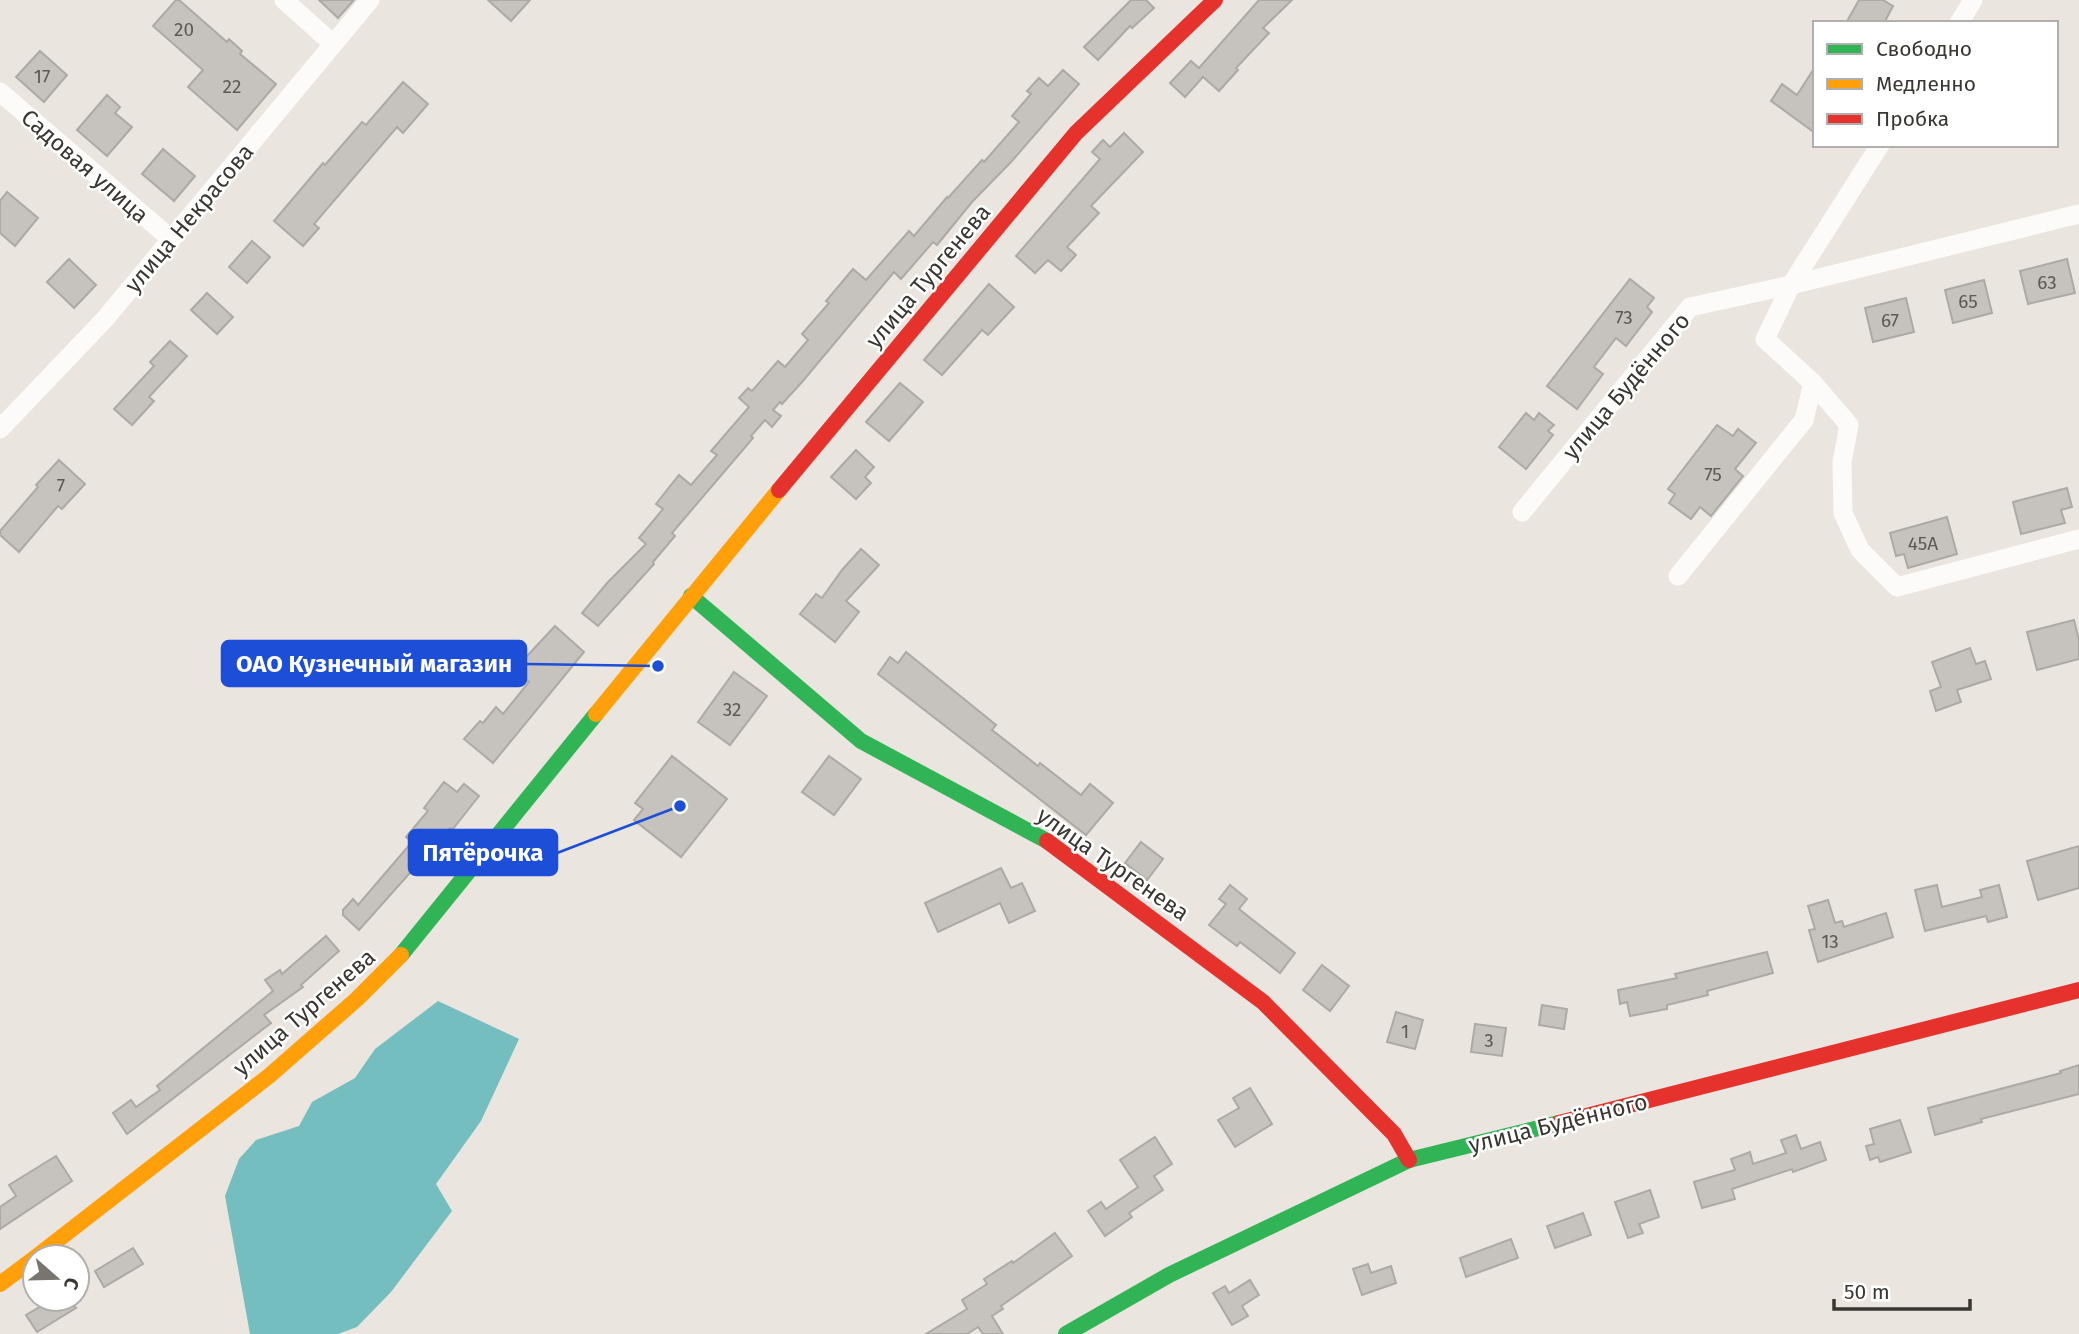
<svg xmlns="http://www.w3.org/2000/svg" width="2079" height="1334" font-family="'Fira Sans',sans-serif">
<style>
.water{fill:#75bec0}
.building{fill:#c6c2bd;stroke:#ada9a4;stroke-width:2}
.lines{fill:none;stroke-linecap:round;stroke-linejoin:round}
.street{stroke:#fcfbfa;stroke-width:19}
.fast{stroke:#30b455;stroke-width:16}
.slow{stroke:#ff9f0a;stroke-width:16}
.jam{stroke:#e5322d;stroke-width:16}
.labels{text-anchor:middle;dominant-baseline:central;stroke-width:5;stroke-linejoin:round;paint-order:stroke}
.number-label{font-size:19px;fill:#5d5a55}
.street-label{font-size:23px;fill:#3a3732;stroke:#fff}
.leader{fill:none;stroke:#1d4ed8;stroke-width:2.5}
.callout-dot{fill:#1d4ed8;stroke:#fff;stroke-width:2.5}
.callout{fill:#1d4ed8;stroke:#1d4ed8;stroke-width:2.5}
.callout-label{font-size:24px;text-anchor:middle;font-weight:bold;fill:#fff}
</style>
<rect width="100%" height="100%" fill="#eae5de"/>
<path class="water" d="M438 1001 519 1039 481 1121 436 1184 452 1211 391 1292 357 1327 338 1334H250L225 1196 239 1159 256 1140 299 1126 312 1102 355 1078 375 1049Z"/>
<g class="building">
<path d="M176 0H179L227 42 229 39 242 51 240 54 276 84 237 130 188 87 203 70 153 26Z"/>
<path d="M319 0H354L338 18Z"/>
<path d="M488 0H530L511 21Z"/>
<path d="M1131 0H1146L1154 8 1132 28 1130 26 1098 60 1084 47Z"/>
<path d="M1259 0H1292L1263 28 1269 33 1236 68 1238 70 1219 91 1203 77 1185 97 1170 83 1191 61 1199 68Z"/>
<path d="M1859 0H1883L1893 6 1884 23H1846Z"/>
<path d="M40 51 67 75 44 102 16 77Z"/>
<path d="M1815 67V133L1771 101 1782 84 1797 95Z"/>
<path d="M1063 70 1079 84 1011 162 972 202 937 245 933 242 901 279 894 272 802 382 782 404 780 402 773 410 781 416 772 427 765 420 751 436 753 438 672 533 675 536 653 562 654 564 598 626 582 613 608 582 646 544 639 538 663 509 656 504 679 475 691 485 717 455 711 451 749 407 739 398 748 388 752 391 778 361 785 367 808 340 802 334 829 303 826 301 853 269 866 280 909 231 914 236 947 197 948 198 982 160 984 162 1019 122 1012 116 1031 94 1027 91 1039 78 1048 86Z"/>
<path d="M403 82 428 104 403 133 397 127 314 224 319 228 303 246 274 221 323 163 325 165 362 122 366 125Z"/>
<path d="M107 95 120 107 115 113 132 127 107 156 77 130Z"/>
<path d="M1124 133 1143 152 1091 206 1099 213 1067 247 1076 255 1061 271 1048 260 1035 273 1016 256 1100 159 1092 152 1103 140 1110 147Z"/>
<path d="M163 149 195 176 174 201 142 174Z"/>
<path d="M7 192 38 218 15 246 0 233V201Z"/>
<path d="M252 241 270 257 247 283 229 267Z"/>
<path d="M69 259 96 285 74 308 47 282Z"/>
<path d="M2067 259 2075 293 2028 304 2020 271Z"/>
<path d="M1630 279 1654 298 1647 307 1652 312 1626 346 1616 338 1594 367 1603 374 1577 409 1547 386Z"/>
<path d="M1984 280 1992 313 1953 323 1945 290Z"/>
<path d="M989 284 1014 307 988 335 982 330 942 375 924 360Z"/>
<path d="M207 293 233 317 217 334 191 310Z"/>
<path d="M1906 298 1914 332 1873 342 1865 308Z"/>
<path d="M170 341 187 356 149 397 154 401 132 425 114 409 154 366 150 362Z"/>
<path d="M900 383 923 402 889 441 866 422Z"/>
<path d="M1526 413 1534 420 1539 413 1554 425 1548 431 1553 435 1526 469 1499 447Z"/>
<path d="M1717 425 1733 436 1738 429 1756 443 1735 469 1743 476 1711 516 1700 507 1691 519 1669 503 1675 494 1668 489Z"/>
<path d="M856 450 874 467 865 477 871 483 856 499 831 477Z"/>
<path d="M59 460 85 484 62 509 58 506 19 552 0 535V531L38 487 36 485Z"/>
<path d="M2067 488 2072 507 2061 510 2065 523 2021 534 2013 502Z"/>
<path d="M1947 517 1957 554 1908 568 1904 554 1896 556 1890 533Z"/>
<path d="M861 549 879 565 846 601 859 612 835 642 800 614 816 594 822 598 842 570Z"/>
<path d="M2074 620 2079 640V659L2037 670 2027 632Z"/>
<path d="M555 626 584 652 493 763 464 739 480 721 483 723 496 707 503 714 529 682 514 670Z"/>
<path d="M1970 648 1976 664 1985 661 1991 679 1957 690 1961 702 1936 711 1930 691 1941 687 1932 662Z"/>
<path d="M906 652 996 725 992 730 1038 766 1040 763 1081 795 1090 784 1113 803 1086 835 878 674 890 657 898 663Z"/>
<path d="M734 672 767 696 730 745 698 722Z"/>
<path d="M672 756 727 799 681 857 634 820 643 809 635 803Z"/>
<path d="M829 756 861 779 834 815 802 792Z"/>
<path d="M444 782 457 792 464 784 479 796 452 830 450 828 359 930 343 915V910L353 899 358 905 412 842 406 837 428 811 424 808Z"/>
<path d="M1141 842 1163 859 1147 880 1125 863Z"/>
<path d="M2079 846V888L2038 900 2027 861Z"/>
<path d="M1001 868 1011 888 1022 883 1035 911 1009 923 1000 903 938 932 925 903Z"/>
<path d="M1230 885 1247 899 1239 909 1295 953 1280 973 1240 942 1237 946 1209 925 1226 904 1219 899Z"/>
<path d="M1937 885 1942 907 1982 897 1980 890 1999 885 2007 917 1988 922 1986 916 1925 931 1915 890Z"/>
<path d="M1828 900 1835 923 1842 921 1844 927 1886 913 1893 937 1818 962 1809 930 1815 929 1808 906Z"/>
<path d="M326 936 339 951 301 985 303 987 264 1015 271 1023 127 1134 113 1113 131 1100 136 1107 160 1090 157 1086 273 991 265 980 280 970 282 974Z"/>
<path d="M1767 952 1773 973 1707 991 1708 995 1667 1005V1009L1630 1016 1627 1002 1620 1004 1618 990 1677 978 1675 974Z"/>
<path d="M1322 965 1349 986 1330 1011 1303 990Z"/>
<path d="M1542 1005 1567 1009 1564 1029 1539 1025Z"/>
<path d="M1396 1012 1423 1020 1415 1049 1387 1042Z"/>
<path d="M1475 1024 1506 1028 1502 1056 1471 1052Z"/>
<path d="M2079 1065V1094L1981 1119 1982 1122 1935 1135 1928 1108 2061 1073 2060 1071Z"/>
<path d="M1250 1088 1272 1124 1235 1147 1218 1120 1239 1108 1233 1098Z"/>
<path d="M1900 1120 1911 1152 1880 1162 1878 1157 1870 1160 1866 1146 1874 1144 1870 1129Z"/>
<path d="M1796 1135 1801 1149 1820 1142 1826 1160 1793 1172 1792 1169 1732 1189 1735 1199 1702 1208 1694 1182 1735 1170 1731 1159 1750 1152 1753 1164 1786 1153 1781 1140Z"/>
<path d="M1155 1137 1172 1164 1154 1176 1163 1190 1129 1213 1132 1217 1105 1236 1088 1211 1101 1202 1106 1209 1138 1187 1120 1160Z"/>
<path d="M56 1156 72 1181 0 1229V1207L16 1196 9 1185Z"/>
<path d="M1650 1190 1659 1217 1639 1224 1643 1233 1628 1238 1615 1202Z"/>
<path d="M1583 1213 1591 1235 1555 1248 1547 1226Z"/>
<path d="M1055 1233 1072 1256 1001 1306 1003 1309 992 1316 1003 1334H983L978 1327 967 1334H926L967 1309 962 1300 987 1284 984 1279 1012 1261 1013 1263Z"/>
<path d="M1511 1239 1518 1258 1466 1277 1460 1258Z"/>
<path d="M133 1248 143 1264 104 1287 95 1271Z"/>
<path d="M1368 1264 1371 1273 1391 1266 1396 1283 1362 1295 1353 1269Z"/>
<path d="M1250 1280 1259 1295 1242 1306 1248 1316 1232 1325 1213 1293 1225 1286 1229 1293Z"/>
<path d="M53 1299H70L76 1308 37 1332 26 1315Z"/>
</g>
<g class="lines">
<g class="street">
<path d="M284 0 333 44"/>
<path d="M1959 23 1973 0"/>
<path d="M0 92 171 239"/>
<path d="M1880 145 1791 285 1765 339 1813 383 1849 425 1842 462 1843 513 1860 550 1897 587 2079 539"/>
<path d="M0 429 105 319 370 0"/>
<path d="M1522 512 1690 307 1791 285 2079 214"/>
<path d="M1678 576 1804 420 1813 383"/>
</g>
<g class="fast">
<path d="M691 596 861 741 1047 841"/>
<path d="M401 955 596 714"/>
<path d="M1066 1334 1169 1275 1409 1160 1559 1123"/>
</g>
<g class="slow">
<path d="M596 714 779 490"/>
<path d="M36 1257 269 1076 357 999 401 955"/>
<path d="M0 1284 35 1258"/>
</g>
<g class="jam">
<path d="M779 490 1076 133 1215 0"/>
<path d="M1047 841 1263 1002 1394 1134 1409 1160"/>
<path d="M1559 1123 2079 990"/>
</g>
</g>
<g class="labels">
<g class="number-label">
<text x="184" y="29">20</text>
<text x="42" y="76">17</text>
<text x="232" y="86">22</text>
<text x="2047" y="282">63</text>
<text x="1968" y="301">65</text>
<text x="1624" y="317">73</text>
<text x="1890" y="320">67</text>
<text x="1713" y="474">75</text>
<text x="61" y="485">7</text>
<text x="1923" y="543">45А</text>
<text x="732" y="709">32</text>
<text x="1830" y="941">13</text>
<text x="1405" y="1031">1</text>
<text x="1489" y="1040">3</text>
</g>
<g class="street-label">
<text transform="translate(85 166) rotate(41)">Садовая улица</text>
<text transform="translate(189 218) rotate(-50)">улица Некрасова</text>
<text transform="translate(928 276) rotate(-50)">улица Тургенева</text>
<text transform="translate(1626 386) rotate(-50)">улица Будённого</text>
<text transform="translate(1113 864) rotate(35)">улица Тургенева</text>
<text transform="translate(304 1012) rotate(-41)">улица Тургенева</text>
<text transform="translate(1558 1123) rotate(-14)">улица Будённого</text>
</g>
</g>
<path class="leader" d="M658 666L526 664M680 806L557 853"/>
<g class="callout-dot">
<circle cx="658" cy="666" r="7"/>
<circle cx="680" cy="806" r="7"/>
</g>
<g class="callout">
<rect x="222" y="641" width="304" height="45" rx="7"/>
<rect x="409" y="830" width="148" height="45" rx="7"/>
</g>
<g class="callout-label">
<text x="374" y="672">ОАО Кузнечный магазин</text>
<text x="483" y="861">Пятёрочка</text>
</g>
<rect x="1813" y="21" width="245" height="126" fill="#ffffff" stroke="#b0afad" stroke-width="2"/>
<rect x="1827" y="44" width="35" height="10" fill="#30b455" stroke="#b0afad" stroke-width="2"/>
<text x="1876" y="56" font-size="21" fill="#3a3732">Свободно</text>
<rect x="1827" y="79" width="35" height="10" fill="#ff9f0a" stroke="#b0afad" stroke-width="2"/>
<text x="1876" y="91" font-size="21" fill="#3a3732">Медленно</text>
<rect x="1827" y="114" width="35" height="10" fill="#e5322d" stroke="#b0afad" stroke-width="2"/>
<text x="1876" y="126" font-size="21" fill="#3a3732">Пробка</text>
<g transform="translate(56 1278) rotate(110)"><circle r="33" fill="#ffffff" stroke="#b0afad" stroke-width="2"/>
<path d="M0-5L12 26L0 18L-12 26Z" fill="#78746e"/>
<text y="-10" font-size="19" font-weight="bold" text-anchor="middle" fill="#3a3732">С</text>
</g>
<path d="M1834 1299v10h136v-10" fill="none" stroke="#3a3732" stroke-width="3.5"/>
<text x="1844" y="1299" font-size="21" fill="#3a3732" stroke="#ffffff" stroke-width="5" paint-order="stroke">50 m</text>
</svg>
